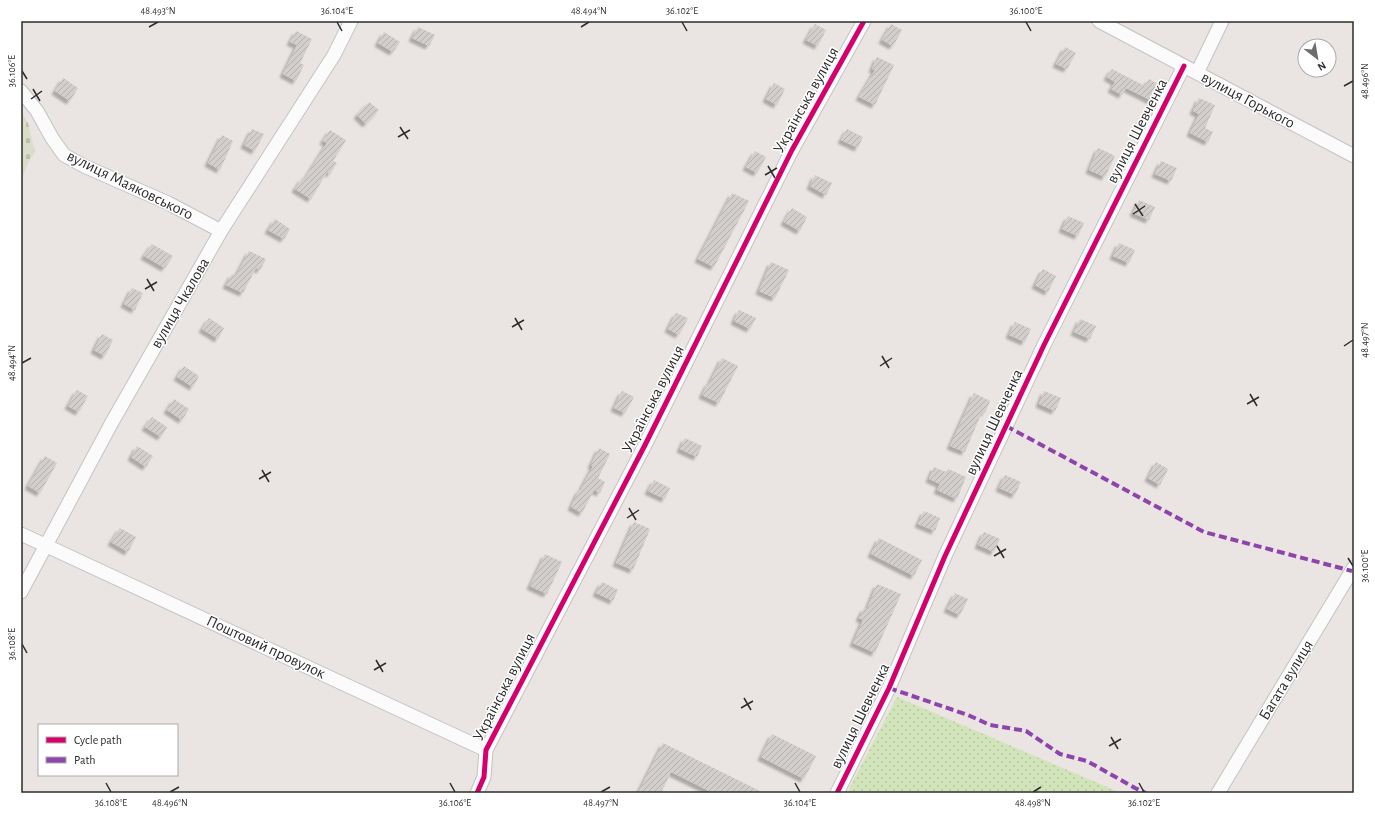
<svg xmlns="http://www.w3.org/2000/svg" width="1375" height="814" font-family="'Alegreya Sans',sans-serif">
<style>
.cemetery{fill:url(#cemetery-stones)}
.park{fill:url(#park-dots)}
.building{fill:url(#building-hatch);filter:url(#shadow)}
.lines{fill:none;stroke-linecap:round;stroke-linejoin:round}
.minor-casing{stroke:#c4c2c3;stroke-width:15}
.minor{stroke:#fcfbfb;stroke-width:13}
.quiet{stroke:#8e44ad;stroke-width:4;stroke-dasharray:8 4;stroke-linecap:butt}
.cycleway-casing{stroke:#fff;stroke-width:8}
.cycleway{stroke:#d6006c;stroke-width:5}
.ticks{fill:none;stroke:#2c2c2c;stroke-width:1.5}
.labels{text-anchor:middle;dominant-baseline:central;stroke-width:3;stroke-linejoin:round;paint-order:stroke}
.street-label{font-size:16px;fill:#2c2c2c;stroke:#fff}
.neatline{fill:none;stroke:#2c2c2c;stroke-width:1.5}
.ticks-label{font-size:10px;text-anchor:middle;fill:#2c2c2c}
</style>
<defs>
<pattern id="cemetery-stones" width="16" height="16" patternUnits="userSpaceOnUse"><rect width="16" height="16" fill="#d9dec9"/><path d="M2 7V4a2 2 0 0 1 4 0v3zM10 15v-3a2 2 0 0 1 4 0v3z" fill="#babfad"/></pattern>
<pattern id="park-dots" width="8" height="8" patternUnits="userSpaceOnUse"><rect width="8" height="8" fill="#d2e5ba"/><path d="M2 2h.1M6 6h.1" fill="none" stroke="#b4c5a0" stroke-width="1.8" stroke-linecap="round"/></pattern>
<pattern id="building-hatch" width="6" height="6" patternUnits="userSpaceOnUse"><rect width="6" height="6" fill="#d1cecb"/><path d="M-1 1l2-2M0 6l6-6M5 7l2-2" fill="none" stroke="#b4b1ae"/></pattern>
<filter id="shadow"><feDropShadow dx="-3.5" dy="3.5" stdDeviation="1" flood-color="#0004"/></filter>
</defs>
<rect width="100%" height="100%" fill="#eae5e2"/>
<path class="cemetery" d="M21 111 28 123 35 152 28 163 21 181Z"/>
<path class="park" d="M897 697 1121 793H847Z"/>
<g class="building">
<path d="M815 24 826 30 818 46 806 40Z"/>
<path d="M891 24 902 30 893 46 882 40Z"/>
<path d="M418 27 435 35 429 46 412 38Z"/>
<path d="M296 31 312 39 300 63 304 65 296 81 283 74 297 45 290 42Z"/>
<path d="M384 32 400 42 393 52 378 43Z"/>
<path d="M1065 47 1076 53 1067 69 1056 64Z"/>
<path d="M877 57 894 65 875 105 859 97 875 70 872 69Z"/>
<path d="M1112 69 1145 86 1149 79 1160 85 1152 101 1126 88 1122 95 1111 89 1115 82 1107 77Z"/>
<path d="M63 78 78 88 70 101 55 91Z"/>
<path d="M774 83 785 89 777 105 766 99Z"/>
<path d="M1199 98 1215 105 1205 128 1213 132 1208 142 1190 133 1199 114 1193 111Z"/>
<path d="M369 102 379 110 366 124 357 115Z"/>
<path d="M252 129 264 134 255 151 244 145Z"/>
<path d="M847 129 863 137 858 148 841 140Z"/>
<path d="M330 130 346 140 333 161 337 163 330 174 327 172 311 199 295 189 302 178 304 180 327 143 323 141Z"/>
<path d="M222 135 233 141 220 170 208 163Z"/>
<path d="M1098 148 1115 156 1105 177 1089 170Z"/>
<path d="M755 151 766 157 757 173 746 167Z"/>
<path d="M1161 161 1177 168 1171 181 1155 174Z"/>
<path d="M815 175 832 183 826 195 810 186Z"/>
<path d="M732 193 749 201 714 267 698 259Z"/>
<path d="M1139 200 1155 207 1149 220 1133 213Z"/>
<path d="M792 208 807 217 800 231 784 222Z"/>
<path d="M1068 216 1084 223 1078 236 1062 229Z"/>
<path d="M275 219 290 229 284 239 268 230Z"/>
<path d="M1119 243 1135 250 1129 263 1113 256Z"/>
<path d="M152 244 173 256 165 268 144 256Z"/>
<path d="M249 251 266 259 260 270 256 268 243 293 226 285 232 274 236 276Z"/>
<path d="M771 262 789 270 775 298 759 291Z"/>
<path d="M1043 269 1056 276 1048 292 1035 285Z"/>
<path d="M132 288 143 293 135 310 124 304Z"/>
<path d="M739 310 756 318 750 329 734 321Z"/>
<path d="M676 313 688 318 679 335 668 329Z"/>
<path d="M209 318 224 328 218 339 202 329Z"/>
<path d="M1080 319 1096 326 1090 339 1074 332Z"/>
<path d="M1015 322 1031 329 1025 342 1009 335Z"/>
<path d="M102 334 113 340 105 356 94 350Z"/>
<path d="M722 358 738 366 719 403 702 395 708 383 709 384Z"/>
<path d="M184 366 199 376 193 387 177 377Z"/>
<path d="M77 390 88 396 79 412 68 406Z"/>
<path d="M622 391 634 397 625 413 614 408Z"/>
<path d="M1044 391 1061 398 1055 411 1039 404Z"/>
<path d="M974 393 990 401 985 413 982 412 965 452 950 446Z"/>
<path d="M174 399 189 409 182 420 167 410Z"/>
<path d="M152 417 167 427 161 437 145 427Z"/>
<path d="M685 438 702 446 697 457 680 449Z"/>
<path d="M137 446 153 456 146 467 131 457Z"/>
<path d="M599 448 610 454 598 478 605 482 600 493 594 490 582 513 571 507 579 490 580 491 593 466 591 465Z"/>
<path d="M45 456 57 463 40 493 28 486Z"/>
<path d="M1156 462 1168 469 1160 485 1148 478Z"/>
<path d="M934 467 946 472 948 469 966 477 957 499 937 490 940 484 929 479Z"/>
<path d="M1005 475 1021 482 1015 495 999 488Z"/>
<path d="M654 480 670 488 665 499 648 491Z"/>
<path d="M924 511 940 518 935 531 918 524Z"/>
<path d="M634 522 650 529 633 570 616 563Z"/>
<path d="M120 528 136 537 128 552 111 542Z"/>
<path d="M984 532 1000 539 994 552 978 545Z"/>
<path d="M879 538 922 560 914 576 871 554Z"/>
<path d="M545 554 562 562 547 594 530 586Z"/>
<path d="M602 582 618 590 613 601 596 593Z"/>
<path d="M877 584 901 594 875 653 853 643 863 620 859 618 864 608 867 609Z"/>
<path d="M955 593 968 599 960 615 947 609Z"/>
<path d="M772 734 816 756 804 779 761 757Z"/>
<path d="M663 743 764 793H713L671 772 661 793H638Z"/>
</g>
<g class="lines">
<g class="minor-casing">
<g id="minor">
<path d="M1099 21 1354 156"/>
<path d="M1197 73 1222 21"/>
<path d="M21 91 37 111 52 138 64 155 84 166 168 203 221 231"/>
<path d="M21 534 486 750"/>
<path d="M21 592 111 424 221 231 334 55 351 21"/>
<path d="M477 793 484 777 486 750 645 445 792 150 864 21"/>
<path d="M837 793 889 688 945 556 1044 345 1184 66"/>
<path d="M1218 793 1354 567"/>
</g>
</g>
<use href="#minor" class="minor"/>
<g class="quiet">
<path d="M1006 426 1204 532 1352 571"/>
<path d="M889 688 968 715 990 725 1026 731 1060 754 1087 761 1135 788 1146 793"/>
</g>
<g class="cycleway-casing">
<g id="cycleway">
<path d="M477 793 484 777 486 750 645 445 792 150 864 21"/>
<path d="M837 793 889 688 945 556 1044 345 1184 66"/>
</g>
</g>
<use href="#cycleway" class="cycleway"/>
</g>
<path class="ticks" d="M337 22 342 31M682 22 687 31M1026 22 1031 31M149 27 158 22M581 27 589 22M22 71 27 79M1344 86 1353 81M33 89 40 101M31 99 42 91M400 127 408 139M398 137 410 130M768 166 775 178M765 175 777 168M1135 204 1143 216M1133 214 1145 206M147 279 154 291M145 289 157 282M515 318 522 330M512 327 524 320M1344 346 1353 340M882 356 889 368M22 363 31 358M880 366 892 358M1250 394 1257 406M1247 404 1259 397M262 470 269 482M259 479 271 472M629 508 636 520M627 518 639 510M997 546 1004 558M994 556 1006 549M1348 558 1353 566M22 644 27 653M376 660 383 672M374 670 386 663M744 698 751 710M741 708 753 701M1111 737 1118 749M1109 746 1121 739M106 783 111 792M450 783 455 792M795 783 800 792M1139 783 1144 792M170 792 179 787M601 792 610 787M1033 792 1041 787"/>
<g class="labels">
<g class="street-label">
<text transform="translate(806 100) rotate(-61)">Українська вулиця</text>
<text transform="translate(1248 100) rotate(28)">вулиця Горького</text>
<text transform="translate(1137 131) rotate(-63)">вулиця Шевченка</text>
<text transform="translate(130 185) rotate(26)">вулиця Маяковського</text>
<text transform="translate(180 303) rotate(-60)">вулиця Чкалова</text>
<text transform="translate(653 399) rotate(-63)">Українська вулиця</text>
<text transform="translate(994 422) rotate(-65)">вулиця Шевченка</text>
<text transform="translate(266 647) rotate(25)">Поштовий провулок</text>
<text transform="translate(1286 680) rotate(-59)">Багата вулиця</text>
<text transform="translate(504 687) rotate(-63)">Українська вулиця</text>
<text transform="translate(860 716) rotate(-64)">вулиця Шевченка</text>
</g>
</g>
<rect width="1375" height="814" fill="none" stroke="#ffffff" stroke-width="44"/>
<rect x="38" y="724" width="140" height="52" fill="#ffffff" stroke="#ababab"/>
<rect x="46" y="737" width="20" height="6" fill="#d6006c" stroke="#ababab"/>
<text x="74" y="744" font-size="12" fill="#2c2c2c">Cycle path</text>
<rect x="46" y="757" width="20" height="6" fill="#8e44ad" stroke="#ababab"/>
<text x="74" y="764" font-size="12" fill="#2c2c2c">Path</text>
<g transform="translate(1317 58) rotate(149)"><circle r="19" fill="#ffffff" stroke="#ababab"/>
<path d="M0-3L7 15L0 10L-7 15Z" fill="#6e6d6c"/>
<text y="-6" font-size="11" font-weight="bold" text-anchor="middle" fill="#2c2c2c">N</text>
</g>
<rect x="22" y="22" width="1331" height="770" class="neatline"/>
<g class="ticks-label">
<text x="158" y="14">48.493°N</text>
<text x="337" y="14">36.104°E</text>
<text x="589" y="14">48.494°N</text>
<text x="682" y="14">36.102°E</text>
<text x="1026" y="14">36.100°E</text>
<text transform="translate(11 71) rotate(-90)" y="4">36.106°E</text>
<text transform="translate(1364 81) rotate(-90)" y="4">48.496°N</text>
<text transform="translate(1364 340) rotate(-90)" y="4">48.497°N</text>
<text transform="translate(11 363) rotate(-90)" y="4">48.494°N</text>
<text transform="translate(1364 566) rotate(-90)" y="4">36.100°E</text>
<text transform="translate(11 644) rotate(-90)" y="4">36.108°E</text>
<text x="111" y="806">36.108°E</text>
<text x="170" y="806">48.496°N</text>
<text x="455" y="806">36.106°E</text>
<text x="601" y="806">48.497°N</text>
<text x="800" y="806">36.104°E</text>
<text x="1033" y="806">48.498°N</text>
<text x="1144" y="806">36.102°E</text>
</g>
</svg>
